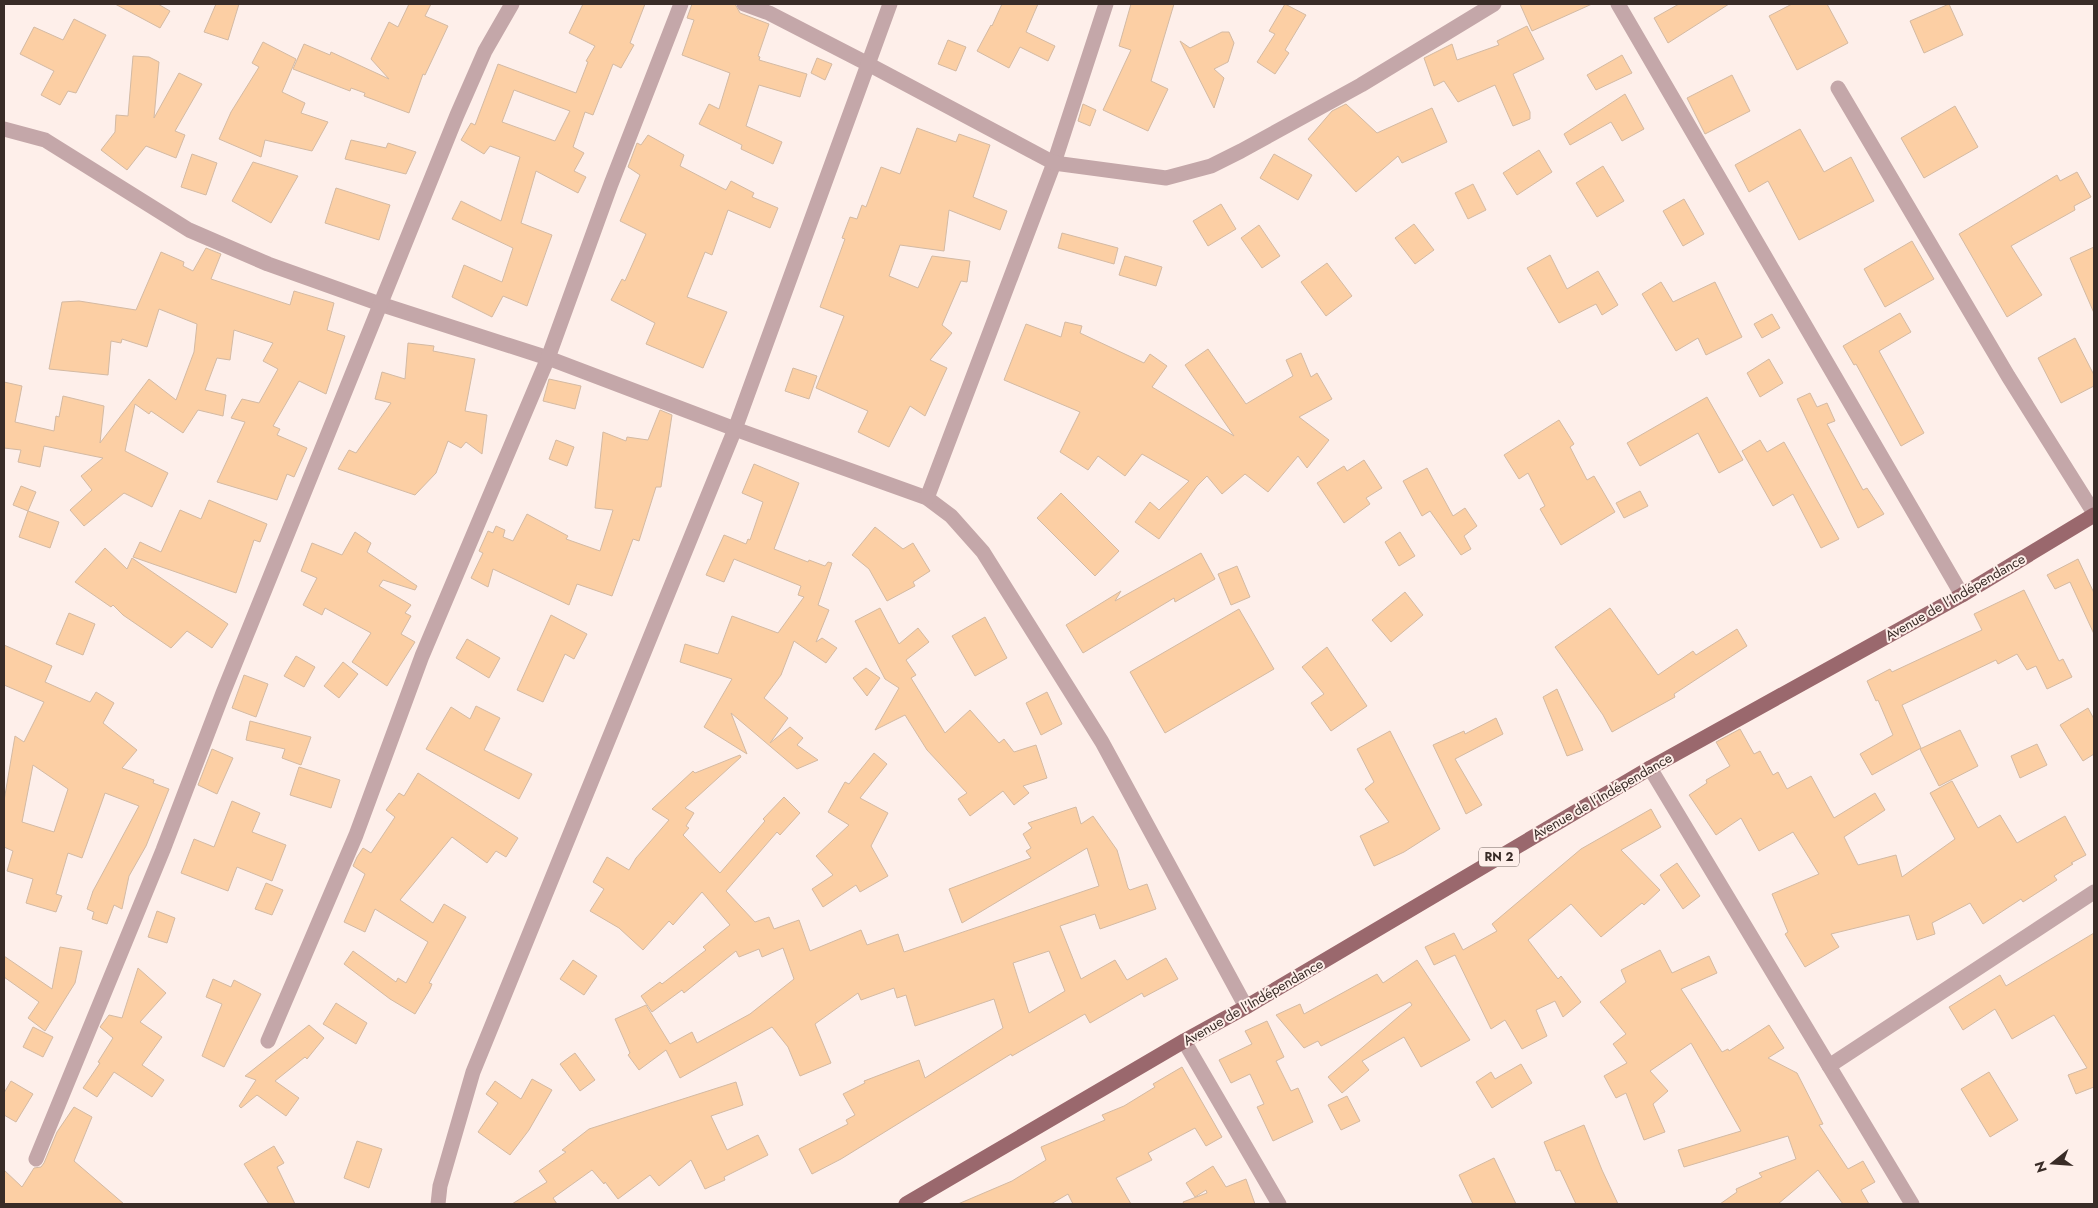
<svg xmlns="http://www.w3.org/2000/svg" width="2098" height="1208" font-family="Jost,sans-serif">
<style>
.building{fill:#fccfa4;stroke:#d4baa3;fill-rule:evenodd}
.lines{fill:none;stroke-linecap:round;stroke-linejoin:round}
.minor{stroke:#c4a7a9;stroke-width:15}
.tertiary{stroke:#c4a7a9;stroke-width:15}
.primary{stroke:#9a686d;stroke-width:15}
.labels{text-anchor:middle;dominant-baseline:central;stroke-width:4;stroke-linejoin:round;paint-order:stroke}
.shield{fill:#feefea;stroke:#746662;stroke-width:1}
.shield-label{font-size:12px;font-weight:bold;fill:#392c27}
.street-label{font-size:14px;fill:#392c27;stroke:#feefea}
</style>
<rect width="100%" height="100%" fill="#feefea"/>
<g class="building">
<path d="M115 4H158L170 11 160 28Z"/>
<path d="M216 4H239L228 40 204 32Z"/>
<path d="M409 4H431L425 16 448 26 425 75 423 74 409 113 364 96 365 93 351 88 350 91 293 69 304 44 330 55 331 52 389 79 371 59 389 22 398 27Z"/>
<path d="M583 4H645L630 43 634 45 621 68 613 64 593 115 585 112 573 147 584 153 574 171 586 177 578 193 536 171 521 223 552 235 527 306 503 296 492 317 452 297 464 265 502 282 513 248 452 219 461 201 501 221 520 157 490 146 484 154 461 140 471 123 475 125 498 64 576 93 588 62 586 61 595 46 569 33ZM514 90 570 111 555 141 502 122Z"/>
<path d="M692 4H735L740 13 769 24 758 56 760 57 759 60 807 74 800 97 759 85 746 126 782 142 773 164 741 149 742 145 699 124 709 104 719 109 730 73 682 55 694 20 687 18Z"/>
<path d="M1002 4H1038L1026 32 1055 46 1048 61 1020 47 1009 68 977 51 991 25 992 26Z"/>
<path d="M1131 4H1174L1151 81 1168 89 1148 131 1103 110 1131 50 1119 46Z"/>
<path d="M1285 4 1306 15 1285 50 1289 53 1275 74 1257 62 1275 34 1269 31Z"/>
<path d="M1520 4H1592L1532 31Z"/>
<path d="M1679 4H1729L1668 43 1654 18Z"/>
<path d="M1792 4H1827L1848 43 1797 70 1769 16Z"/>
<path d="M1949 4 1963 35 1924 53 1910 21Z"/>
<path d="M74 19 106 35 76 93 68 91 60 105 41 95 54 71 20 54 34 27 63 40Z"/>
<path d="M1527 26 1544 59 1513 74 1530 112V119L1513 126 1495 85 1458 102 1444 81 1434 86 1424 58 1452 44 1457 60 1499 45 1497 41Z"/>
<path d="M1222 32H1229L1234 43 1228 62 1214 69 1224 78 1214 108 1180 41 1190 48Z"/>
<path d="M948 40 966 47 956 71 938 64Z"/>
<path d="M263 42 296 59 282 92 305 103 301 113 328 122 312 151 265 140 261 157 219 139 231 112 259 67 252 63Z"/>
<path d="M1622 55 1632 73 1596 90 1587 75Z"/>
<path d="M133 56 149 57 159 62 154 118 179 73 202 84 175 131 185 135 176 158 146 146 127 170 101 150 115 132 116 115 128 116Z"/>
<path d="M817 58 832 64 825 80 811 73Z"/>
<path d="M1732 75 1750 111 1705 134 1687 98Z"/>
<path d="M1625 94 1644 129 1622 141 1611 122 1570 145 1564 134Z"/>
<path d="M1083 104 1096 110 1090 126 1078 121Z"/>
<path d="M1346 104 1377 133 1432 108 1447 142 1402 163 1398 156 1356 192 1308 139 1332 111Z"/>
<path d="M1955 106 1978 147 1924 178 1901 138Z"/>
<path d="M917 128 956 142 959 134 990 145 973 197 1007 211 1000 230 949 210 944 251 900 245 889 276 918 288 932 256 970 261 967 282 961 281 942 325 952 333 930 360 947 368 925 416 910 406 889 447 858 432 868 411 816 388 844 316 820 307 845 239 842 238 850 217 857 219 862 205 866 207 881 167 900 174Z"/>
<path d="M1800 129 1824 172 1851 157 1874 201 1799 240 1768 181 1749 192 1735 165Z"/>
<path d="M648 135 684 155 680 166 726 190 731 181 754 193 752 197 778 208 770 228 728 210 712 255 705 252 687 297 727 312 703 368 646 344 655 323 611 300 622 279 625 281 646 234 620 221 640 175 628 167 637 143 641 145Z"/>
<path d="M351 140 386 148 388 143 416 152 406 174 345 159Z"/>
<path d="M1539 150 1552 172 1517 195 1503 173Z"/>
<path d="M192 154 217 163 206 195 181 187Z"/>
<path d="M1274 154 1312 175 1298 200 1260 178Z"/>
<path d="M253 162 298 176 271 223 232 201Z"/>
<path d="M1603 166 1624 201 1597 217 1576 183Z"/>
<path d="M2077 172 2091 197 2074 206 2075 210 2011 246 2042 295 2007 317 1959 234 2057 175 2060 181Z"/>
<path d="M1473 184 1486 210 1468 219 1455 193Z"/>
<path d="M336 188 390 205 379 240 325 223Z"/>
<path d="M1684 199 1704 234 1683 246 1663 211Z"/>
<path d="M1221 204 1236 229 1208 246 1193 221Z"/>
<path d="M1414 224 1434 250 1415 264 1395 238Z"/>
<path d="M1259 225 1280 256 1262 268 1241 238Z"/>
<path d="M1062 233 1118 248 1114 264 1058 248Z"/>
<path d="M1912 241 1934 279 1885 307 1864 269Z"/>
<path d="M2094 247V313L2070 258Z"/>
<path d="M206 248 221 254 211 279 290 305 294 291 334 303 327 330 345 336 326 394 299 381 273 426 280 429 277 435 307 448 294 477 287 474 277 500 217 482 245 422 231 418 242 399 259 403 278 369 263 361 273 343 234 330 230 360 217 358 205 390 226 395 223 416 198 410 183 433 151 411 149 414 135 404 125 451 168 473 152 507 124 493 84 526 70 510 92 490 81 476 103 458 44 446 40 467 18 462 21 450 4 448V382L22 386 15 422 54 431 56 416 59 417 63 396 104 406 100 443 149 379 176 400 194 352 197 324 159 309 147 347 122 339 121 343 111 341 108 375 49 369 62 302 79 301 136 310 161 252 184 262 183 266 193 271Z"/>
<path d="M1550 255 1567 289 1598 271 1618 305 1602 315 1596 304 1559 323 1527 268Z"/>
<path d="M1125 256 1162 267 1156 286 1119 275Z"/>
<path d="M1327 263 1352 296 1326 316 1301 282Z"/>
<path d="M1661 282 1673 302 1715 282 1742 337 1706 355 1698 338 1676 351 1642 294Z"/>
<path d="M1900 313 1911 332 1879 351 1924 433 1901 446 1856 364 1854 365 1843 346Z"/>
<path d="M1772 314 1780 328 1762 338 1754 324Z"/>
<path d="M1065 322 1082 326 1080 333 1144 363 1150 354 1167 366 1152 387 1234 436 1185 365 1208 349 1246 404 1293 376 1286 360 1301 353 1311 377 1317 373 1332 399 1299 417 1329 440 1307 468 1298 456 1268 492 1245 474 1222 494 1207 476 1197 486 1159 539 1135 522 1150 502 1159 510 1189 481 1142 454 1125 476 1098 456 1088 470 1060 452 1080 412 1004 380 1026 324 1061 337Z"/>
<path d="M2075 338 2094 375V386L2061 403 2038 358Z"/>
<path d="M408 343 434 346 433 351 475 359 465 411 487 415 482 454 466 442 461 448 448 441 436 473 415 495 338 469 349 450 356 453 391 403 375 399 382 372 405 379Z"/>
<path d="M1769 359 1783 383 1760 397 1747 373Z"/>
<path d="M793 368 817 376 809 399 785 391Z"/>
<path d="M549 379 581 386 575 409 543 401Z"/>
<path d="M1810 393 1817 407 1827 403 1835 421 1827 424 1863 490 1867 488 1884 514 1858 528 1797 399Z"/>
<path d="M1707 397 1743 460 1719 473 1698 433 1640 466 1627 443Z"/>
<path d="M660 410 672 415 661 487H656L639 541 633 539 612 596 577 584 569 605 493 569 488 587 471 578 483 553 479 551 488 531 493 533 496 526 505 530 503 537 513 541 527 514 568 536 566 539 600 551 613 510 595 508 603 432 626 441 627 437 648 440Z"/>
<path d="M1559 420 1574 444 1570 447 1587 480 1594 476 1615 512 1561 545 1540 509 1545 506 1528 473 1519 479 1504 455Z"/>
<path d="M556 440 574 447 567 466 549 459Z"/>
<path d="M1760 440 1767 452 1784 442 1839 539 1821 548 1793 494 1773 506 1742 451Z"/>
<path d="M1364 460 1382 488 1366 498 1370 504 1344 523 1317 483 1344 466 1347 471Z"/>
<path d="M754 464 799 483 774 549 808 562 809 560 825 566 828 562 832 563 818 605 829 610 816 642 822 638 837 648 826 663 794 641 781 675 764 698 788 718 770 743 790 727 803 738 797 745 818 760 797 769 731 713 747 754 704 727 732 679 680 662 685 644 718 654 732 616 778 633 804 597 798 595 801 586 734 559 724 582 706 575 724 535 746 544 748 539 750 540 763 502 742 493Z"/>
<path d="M1427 468 1453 516 1465 508 1477 526 1464 536 1471 549 1461 555 1430 511 1422 516 1403 481Z"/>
<path d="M21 486 36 492 28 511 13 505Z"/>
<path d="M1640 491 1648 506 1624 518 1616 503Z"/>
<path d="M1061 493 1119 551 1095 576 1037 518Z"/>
<path d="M209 500 267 524 260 542 254 540 236 593 133 557 140 542 161 552 180 510 201 519Z"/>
<path d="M28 511 59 522 50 548 19 537Z"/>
<path d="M875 527 903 549 913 543 930 571 913 582 915 586 887 601 869 569 852 555Z"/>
<path d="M355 532 371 543 367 552 417 586 415 590 383 580 379 586 411 605 405 613 411 616 401 634 415 642 387 686 352 662 371 633 325 608 322 615 303 605 317 578 301 571 312 543 342 555Z"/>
<path d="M1400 532 1415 556 1399 566 1385 542Z"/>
<path d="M105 548 127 569 132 558 228 624 212 648 187 631 171 648 123 615 113 605 111 607 75 582Z"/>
<path d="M1201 553 1215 579 1175 602 1174 598 1083 653 1066 625 1121 591 1115 601Z"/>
<path d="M2078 559 2094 593V634L2070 582 2055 589 2047 575Z"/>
<path d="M1237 566 1250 597 1231 605 1218 574Z"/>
<path d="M2024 590 2059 661 2063 659 2072 677 2047 689 2036 666 2027 670 2017 654 1998 664 1996 660 1902 705 1921 748 1872 775 1860 754 1893 735 1878 700 1876 701 1867 681 1890 669 1892 672 1982 630 1974 614Z"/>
<path d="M1405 592 1423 615 1391 642 1372 620Z"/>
<path d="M880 608 899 644 918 628 929 642 906 660 916 675 911 678 945 733 970 710 999 743 1004 739 1014 752 1036 745 1047 778 1023 786 1029 793 1014 805 1003 791 970 816 958 799 967 793 927 750 905 715 875 730 899 688 885 679 855 621Z"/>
<path d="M1610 608 1658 675 1693 651 1696 655 1737 629 1747 646 1674 694 1675 697 1612 732 1603 715 1555 647Z"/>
<path d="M1239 609 1274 669 1165 733 1130 672Z"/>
<path d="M69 613 95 624 83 655 56 644Z"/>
<path d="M551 615 587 634 574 659 565 654 543 702 517 690Z"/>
<path d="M985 617 1007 658 975 676 952 636Z"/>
<path d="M467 639 500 658 489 678 456 658Z"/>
<path d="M4 645 52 666 45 682 90 702 96 692 114 703 103 723 137 750 122 768 154 780 153 783 169 789 146 846 129 876 122 909 114 905 107 924 92 919 94 912 87 909 93 891 139 806 105 793 82 858 68 853 56 894 62 896 56 912 26 903 33 879 7 871 13 851 4 847V801L15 736 24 742 44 702 4 685ZM33 765 68 789 54 832 22 822Z"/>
<path d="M1327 647 1367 706 1331 731 1311 703 1324 694 1302 667Z"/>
<path d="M296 656 315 667 304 687 284 676Z"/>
<path d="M343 662 358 674 339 698 324 686Z"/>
<path d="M866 668 880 678 867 696 853 678Z"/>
<path d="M244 675 268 684 256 717 232 708Z"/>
<path d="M1557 689 1583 750 1567 756 1543 697Z"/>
<path d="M1047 692 1062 724 1041 735 1026 703Z"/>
<path d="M476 706 500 718 484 750 532 774 519 799 426 749 451 707 470 719Z"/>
<path d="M2088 708 2094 719V754L2083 761 2060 725Z"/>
<path d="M1496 718 1503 734 1455 759 1482 805 1466 814 1433 745 1464 731 1465 734Z"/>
<path d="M250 721 311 737 301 765 282 758 285 749 246 740Z"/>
<path d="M1740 729 1754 754 1760 751 1773 775 1778 772 1787 789 1811 776 1834 818 1875 793 1885 810 1844 837 1858 865 1896 855 1902 877 1955 839 1930 793 1952 781 1978 828 2000 815 2017 843 2065 816 2086 855 2071 863 2073 864 2054 876 2057 880 2023 902 2021 899 1983 924 1970 903 1932 923 1935 934 1917 940 1909 915 1831 934 1839 947 1805 967 1785 934 1788 932 1772 894 1819 874 1793 832 1759 851 1741 818 1716 835 1689 795 1707 783 1706 780 1730 766 1716 742Z"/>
<path d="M1960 730 1978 766 1939 786 1920 749Z"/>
<path d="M1390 731 1440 829 1404 852 1374 866 1360 836 1389 822 1365 789 1374 782 1357 749Z"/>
<path d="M2037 744 2047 765 2020 778 2011 756Z"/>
<path d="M212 749 233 758 217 794 198 785Z"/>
<path d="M874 753 887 764 860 798 888 813 871 846 888 876 860 892 856 885 823 907 812 889 833 875 816 856 849 825 828 812 845 782 849 784Z"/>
<path d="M740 755 741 757 685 808 694 813 686 826 689 828 683 835 720 873 765 821 763 819 784 797 800 813 780 835 777 832 726 891 755 922 769 917 774 929 799 920 810 951 861 930 867 945 898 934 904 952 1099 886 1087 848 962 923 949 889 1031 858 1026 851 1031 848 1023 834 1032 828 1028 823 1076 807 1081 824 1093 816 1117 850 1128 888 1130 890 1147 884 1156 909 1100 929 1095 914 1060 926 1081 979 1115 960 1127 980 1166 958 1178 979 1144 997 1142 993 1090 1023 1085 1014 1012 1056 1011 1054 841 1159 812 1174 799 1149 848 1124 846 1120 855 1115 843 1094 865 1083 864 1081 919 1060 925 1078 1003 1028 994 999 915 1026 906 995 897 998 894 988 861 1000 858 993 815 1024 831 1063 800 1076 788 1047 772 1027 680 1078 666 1050 639 1070 628 1055 630 1053 615 1019 646 1005 670 1044 692 1032 697 1043 750 1014 794 979 783 948 762 957 759 949 739 957 736 951 684 993 682 990 652 1012 641 996 660 982 662 984 706 950 703 947 730 925 702 892 673 925 669 921 643 950 619 928 590 911 604 889 593 882 607 857 629 870 636 858 669 820 652 809 693 771 695 773ZM1049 951 1065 991 1029 1013 1013 963Z"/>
<path d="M299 767 340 780 331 808 290 795Z"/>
<path d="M418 773 518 838 506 857 496 851 487 863 452 837 400 900 433 923 444 904 466 917 429 983 432 984 430 989 415 1014 390 999 344 964 353 951 396 982 398 978 406 983 428 942 375 909 365 932 344 922 365 874 353 866 357 857 363 848 371 853 395 817 386 810 399 793 404 796Z"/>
<path d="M232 801 260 813 252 832 286 845 272 881 237 867 228 891 181 873 194 839 214 847Z"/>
<path d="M1651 809 1661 827 1621 850 1660 890 1644 905 1642 903 1601 937 1571 904 1528 940 1558 979 1561 976 1581 1002 1563 1017 1555 1001 1536 1010 1547 1036 1522 1049 1505 1020 1491 1029 1455 955 1434 965 1425 947 1454 933 1463 950 1497 931 1492 924 1581 849Z"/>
<path d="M1677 863 1700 896 1683 909 1660 875Z"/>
<path d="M266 883 283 890 272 915 255 909Z"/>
<path d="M157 911 175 918 167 943 148 937Z"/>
<path d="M2094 933V1087L2076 1094 2068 1075 2087 1068 2054 1015 2012 1039 1995 1009 1963 1030 1949 1007 2000 975 2006 986Z"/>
<path d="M60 947 82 951 75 983 45 1031 28 1018 39 1002 4 977V956L52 989Z"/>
<path d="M1660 950 1672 973 1709 956 1717 973 1681 989 1722 1052 1728 1049 1729 1051 1769 1025 1784 1048 1768 1058 1797 1073 1823 1124 1819 1125 1848 1169 1863 1161 1875 1182 1861 1190 1869 1204H1843L1818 1170 1778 1204H1720L1737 1192 1736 1189 1762 1177 1759 1173 1796 1159 1788 1136 1684 1167 1678 1150 1741 1131 1691 1043 1650 1071 1668 1091 1653 1104 1665 1132 1644 1140 1626 1093 1616 1098 1604 1076 1627 1063 1613 1044 1626 1034 1600 1002 1626 982 1621 970Z"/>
<path d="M573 960 597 976 584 995 560 979Z"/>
<path d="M1417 960 1470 1040 1421 1067 1404 1037 1362 1061 1369 1070 1342 1093 1328 1077 1412 1005 1410 1002 1321 1046 1318 1041 1304 1048 1276 1015 1300 1004 1304 1014 1377 974 1383 983Z"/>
<path d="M138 968 166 993 140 1022 162 1037 142 1065 164 1080 152 1097 114 1072 97 1097 83 1088 100 1063 98 1062 113 1038 100 1027 109 1015 122 1018Z"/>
<path d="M213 979 231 987 234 980 261 994 224 1067 202 1056 222 1004 206 997Z"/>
<path d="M336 1003 367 1023 356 1044 323 1024Z"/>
<path d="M1267 1021 1284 1057 1276 1061 1291 1091 1298 1088 1313 1122 1273 1141 1257 1107 1264 1104 1250 1074 1231 1083 1219 1060 1252 1044 1245 1031Z"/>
<path d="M309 1025 324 1038 307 1059 305 1057 275 1081 299 1098 286 1116 257 1095 241 1108 239 1106 256 1080 245 1076Z"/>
<path d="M33 1027 53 1037 43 1057 23 1047Z"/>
<path d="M575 1053 595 1080 580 1091 560 1064Z"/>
<path d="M1521 1064 1532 1083 1492 1108 1476 1082 1491 1072 1495 1079Z"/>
<path d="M1182 1067 1222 1137 1206 1146 1195 1128 1148 1153 1152 1160 1116 1178 1131 1204H1073L1068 1194 1051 1204H958L1012 1181 1046 1160 1041 1147 1105 1120 1102 1115 1124 1106 1155 1087 1153 1084Z"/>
<path d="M1989 1072 2018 1120 1990 1137 1961 1089Z"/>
<path d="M532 1079 552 1090 529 1130 510 1155 478 1132 498 1103 486 1094 495 1081 521 1099Z"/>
<path d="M11 1081 33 1094 16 1122 4 1115V1093Z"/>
<path d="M736 1082 743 1105 711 1116 727 1150 758 1135 768 1155 724 1177 725 1180 705 1189 691 1160 659 1186 650 1175 618 1199 605 1182 604 1184 592 1170 553 1198 557 1204H512L547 1182 539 1171 566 1152 562 1150 589 1129Z"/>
<path d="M1347 1096 1360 1121 1341 1130 1328 1105Z"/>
<path d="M74 1107 92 1117 74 1161 124 1204H4V1170L22 1187 34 1168 41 1167 44 1163 57 1132Z"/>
<path d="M1584 1125 1602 1170 1618 1204H1576L1560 1170 1556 1171 1544 1142Z"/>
<path d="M357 1141 382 1149 369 1188 344 1178Z"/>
<path d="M274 1146 284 1163 277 1167 295 1204H269L244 1164Z"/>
<path d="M1494 1158 1516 1204H1473L1459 1175Z"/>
<path d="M1213 1166 1226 1187 1246 1179 1255 1204H1184L1183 1202 1207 1193 1206 1190 1195 1197 1186 1183Z"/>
</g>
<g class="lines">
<g class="minor">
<path d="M744 4 769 13 868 64"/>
<path d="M1618 4 1962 595"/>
<path d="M1838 88 2008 376 2094 513"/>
<path d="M4 129 45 140 189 230 268 264 380 304 548 358 735 429 927 498 951 516 983 552 1102 742 1246 1007"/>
<path d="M927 498 1054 163 1106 4"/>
<path d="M1650 768 1912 1204"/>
<path d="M268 1041 356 835 422 656 548 358 611 184 681 4"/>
<path d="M1184 1041 1279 1204"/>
<path d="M1829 1066 2094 892"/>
<path d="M36 1159 163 850 223 693 457 115 485 51 512 4"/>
</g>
<g class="tertiary">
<path d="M868 64 1054 163 1166 178 1211 166 1241 151 1361 85 1494 4"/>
<path d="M438 1204 440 1186 473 1072 735 429 890 4"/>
</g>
<path class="primary" d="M906 1204 1184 1041 1246 1007 1650 768 1962 595 2094 515"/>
</g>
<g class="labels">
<rect class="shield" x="1479" y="847.5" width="40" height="19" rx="4"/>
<g class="shield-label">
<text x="1499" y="857">RN 2</text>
</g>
<g class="street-label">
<text transform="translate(1955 597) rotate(-30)">Avenue de l'Indépendance</text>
<text transform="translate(1602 796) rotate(-30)">Avenue de l'Indépendance</text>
<text transform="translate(1253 1002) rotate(-30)">Avenue de l'Indépendance</text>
</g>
</g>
<rect width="2098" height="1208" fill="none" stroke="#392c27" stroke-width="10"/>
<g transform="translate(2053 1163) rotate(253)" stroke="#feefea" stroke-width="4" paint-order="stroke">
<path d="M0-4L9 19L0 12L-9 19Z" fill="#392c27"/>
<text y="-8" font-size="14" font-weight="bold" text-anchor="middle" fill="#392c27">N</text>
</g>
</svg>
